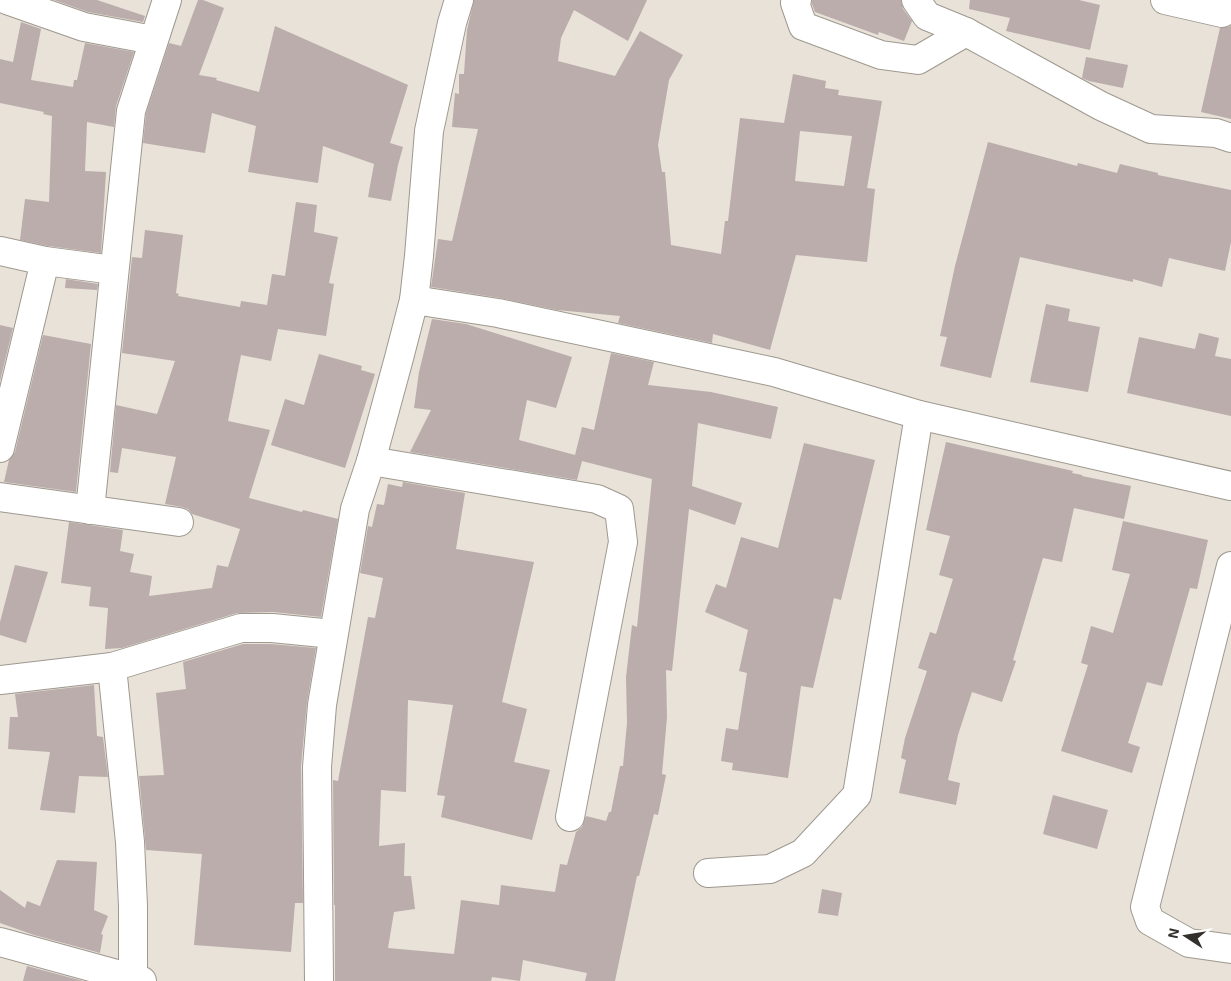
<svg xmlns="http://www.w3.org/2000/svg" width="1231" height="981" font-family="'Exo 2',sans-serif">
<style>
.building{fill:#baadab;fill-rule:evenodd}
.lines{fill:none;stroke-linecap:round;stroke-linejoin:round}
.street-casing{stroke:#9e988f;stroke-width:30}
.street{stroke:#fff;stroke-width:28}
</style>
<rect width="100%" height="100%" fill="#e8e2d8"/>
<g class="building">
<path d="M54 0H97L145 16 143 22 88 12Z"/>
<path d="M198 0H203L224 8 199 75 217 78 216 80 259 92 275 26 408 85 390 143 403 147 398 165 391 201 368 197 374 164 323 146 318 183 248 172 256 126 212 113 205 153 143 143 146 114 169 43 181 46Z"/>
<path d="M474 0H647L628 41 574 10 561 38 558 61 615 76 640 31 683 55 669 80 658 145 662 172H665L671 245 721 254 725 221H728L740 118 784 123 793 74 826 81 825 88 839 90 838 95 882 101 867 188 875 189 867 262 796 255 770 350 713 334 712 343 618 323 620 316 557 310 500 298 431 287 438 239 452 241 478 129 452 127 455 93 459 94V74H464L467 30ZM800 131 852 136 844 186 795 181Z"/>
<path d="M812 0H901L903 9 912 21 904 41 879 32 878 35 815 12 812 4Z"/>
<path d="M970 0H1079L1100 5 1090 50 1006 31 1010 18 969 9Z"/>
<path d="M21 22 41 29 31 80 73 87 74 80H77L85 43 134 52 116 106 114 127 87 122 85 171 106 172 101 253 48 246 20 240 25 199 49 202 52 116 43 114 44 112 0 103V59L13 62Z"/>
<path d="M1231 26V119L1201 112 1220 28Z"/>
<path d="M1086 57 1128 65 1123 88 1089 81 1082 78Z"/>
<path d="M988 142 1077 166 1078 163 1117 173 1120 164 1158 173V175L1231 190V242L1225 271 1169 258 1162 287 1133 279V282L1020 257 991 378 940 366 947 337 940 336 955 266Z"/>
<path d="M296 202 317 205 314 232 338 237 329 283 334 284 326 336 278 329 271 361 241 355 228 421 270 430 249 498 302 512 303 510 338 519 321 617 273 612 237 613 122 648 105 649 108 608 89 606 91 587 61 583 69 522 123 530 120 551 134 554 130 572 152 576 149 596 212 588 217 565 228 567 240 529 192 514 188 509 182 507 165 504 176 457 122 448 118 473 110 472 116 405 157 414 175 361 122 353 132 257 142 258 145 230 183 235 176 293 179 294 178 296 240 307 241 301 267 305 272 274 285 276Z"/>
<path d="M66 279 98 284 97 290 65 288Z"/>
<path d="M1046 304 1070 309 1068 321 1100 327 1088 392 1030 382Z"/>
<path d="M432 319 466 324 572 357 556 408 527 400 519 440 575 455 582 427 594 430 611 353 654 362 648 385 711 392 778 407 771 439 698 423 692 486 742 503 735 525 689 509 672 671 666 670 667 717 662 774 666 775 658 815 654 814 639 876H637L615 981H585L587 973 523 960 520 981 492 977 491 981H335V905H334L333 780 338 781 368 617 375 618 383 578 360 573 368 526 372 527 377 504 384 505 388 484 402 487 403 482 465 493 456 549 534 562 502 702 527 709 514 762 550 770 532 840 441 817 445 796 437 795 453 705 408 700 406 792 381 790 379 846 405 843 404 876H411L415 909 394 912 388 948 454 954 461 900 499 905 501 885 555 892 560 864 567 865 576 832 582 827 586 816 606 821 609 812H611L620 766H623L627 723 626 677 632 625 637 627 652 479 582 461 577 480 410 452 431 410 414 408 419 372Z"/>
<path d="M0 325 13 328 0 381Z"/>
<path d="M1199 333 1219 338 1215 356 1231 359V416L1127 393 1139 337 1195 349Z"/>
<path d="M43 335 91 344 76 492 4 482 9 460 15 452Z"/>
<path d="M319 354 362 366 361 370 375 374 345 468 271 445 285 399 304 405Z"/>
<path d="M946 442 1073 471 1072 473 1082 475V476L1131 486 1124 519 1074 508 1062 562 1043 558 1013 660 1016 661 1002 702 972 692 958 735 948 780 960 783 956 805 899 793 906 760 901 758 905 738 927 671 918 668 930 632 936 634 953 579 939 575 950 536 926 530Z"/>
<path d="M804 443 875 460 841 600 834 598 813 688 801 686 788 778 732 770 733 763 721 761 726 728 738 730 747 673 739 671 748 630 705 612 716 584 726 588 741 537 778 548Z"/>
<path d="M1123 521 1208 540 1197 589 1190 588 1162 686 1147 682 1128 743 1140 747 1132 773 1061 751 1088 665 1081 663 1091 626 1113 633 1130 574 1112 570Z"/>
<path d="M15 565 48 572 26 643 0 635V622Z"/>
<path d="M243 644H271L316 648 307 702 301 766 303 903H295L291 952 194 945 202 854 146 850 139 776 164 775 156 693 186 689 183 662Z"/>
<path d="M94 685 97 736 103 737 108 777 79 776 75 813 40 810 50 752 8 749 10 717H18L15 694Z"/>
<path d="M1053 795 1108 810 1097 849 1043 834Z"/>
<path d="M57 860 97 862 94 910 108 916 101 934 103 935 100 953 34 935 0 923V890L25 908 27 901 40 906Z"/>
<path d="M822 889 842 893 838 916 818 913Z"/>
<path d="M27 966 83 981H23Z"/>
</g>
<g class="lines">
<g class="street-casing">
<g id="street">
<path d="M7 0 84 27 153 40"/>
<path d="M797 0 795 3 803 26 881 55 918 60 966 32"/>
<path d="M916 0 927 16 966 32 1101 106 1151 129 1216 133 1231 138"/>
<path d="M1165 0 1222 13 1231 8"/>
<path d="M0 251 45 261 114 270"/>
<path d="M414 300 498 313 774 372 919 415 1231 486"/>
<path d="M0 448 45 261"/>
<path d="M371 461 597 499 619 509 623 542 570 817"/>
<path d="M0 497 179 522"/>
<path d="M90 510 131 111 167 0"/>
<path d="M1231 566 1145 907 1150 921 1189 943 1231 949"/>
<path d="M112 667 130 842 133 906V978"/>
<path d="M0 680 112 667 241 628H272L333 634"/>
<path d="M708 873 770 869 803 853 857 795 919 415"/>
<path d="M0 942 142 981"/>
<path d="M319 981 317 767 322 705 355 509 371 461 399 358 414 300 419 256 429 131 452 23 459 0"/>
</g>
</g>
<use href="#street" class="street"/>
</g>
<g transform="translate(1186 936) rotate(282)" stroke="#ffffff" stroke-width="4" paint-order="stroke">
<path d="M0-4L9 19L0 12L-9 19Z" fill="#33312d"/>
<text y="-8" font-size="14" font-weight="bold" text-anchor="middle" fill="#33312d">N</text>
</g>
</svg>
